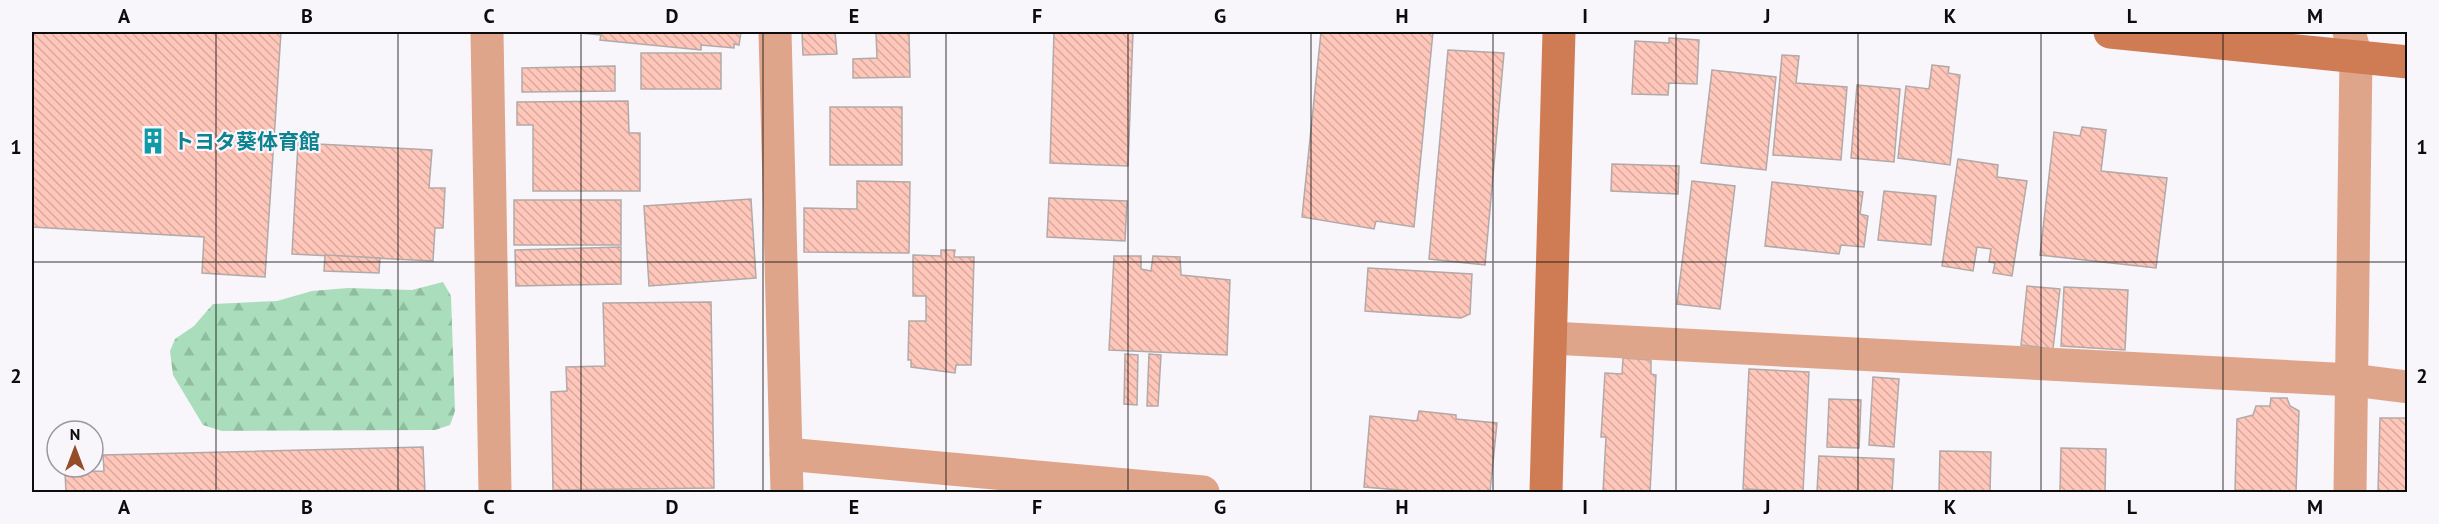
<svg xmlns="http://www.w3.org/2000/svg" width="2439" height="524" font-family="'PT Sans','Noto Sans JP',sans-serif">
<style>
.forest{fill:url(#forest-firs)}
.building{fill:url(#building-back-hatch);stroke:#b1aaa8;stroke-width:1.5}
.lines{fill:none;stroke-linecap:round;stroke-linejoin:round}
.street{stroke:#dfa58b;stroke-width:33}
.secondary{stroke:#cf7c54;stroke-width:33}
.grid{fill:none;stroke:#0d0c0d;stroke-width:1.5;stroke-opacity:0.55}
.labels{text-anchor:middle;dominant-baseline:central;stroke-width:4.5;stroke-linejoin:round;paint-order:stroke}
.culture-label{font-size:21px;font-weight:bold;fill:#0d838f;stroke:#f8f5fb;text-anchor:start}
.neatline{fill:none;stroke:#0d0c0d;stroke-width:2}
.grid-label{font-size:20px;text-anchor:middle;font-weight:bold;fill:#0d0c0d}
</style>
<defs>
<pattern id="forest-firs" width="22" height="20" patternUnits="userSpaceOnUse" patternTransform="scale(1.5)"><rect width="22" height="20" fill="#a9ddbb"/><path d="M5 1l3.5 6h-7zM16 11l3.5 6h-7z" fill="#90bca0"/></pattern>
<pattern id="building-back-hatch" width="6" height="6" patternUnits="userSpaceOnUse" patternTransform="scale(1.5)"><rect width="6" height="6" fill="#ffc6ba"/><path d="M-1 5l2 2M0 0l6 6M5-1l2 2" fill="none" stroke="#d9a99f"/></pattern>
</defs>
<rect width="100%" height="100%" fill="#f8f5fb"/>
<path class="forest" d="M443 282 451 296 455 411 450 425 435 430 222 431 203 425 173 375 170 351 175 339 194 326 213 304 277 301 312 291 348 288 412 290Z"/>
<g class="building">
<path d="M33 32H281L265 277 202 273 204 237 32 227Z"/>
<path d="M570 32H741L739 45 734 44V48L701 45V50L600 40 601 35Z"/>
<path d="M802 32H835L837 54 803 55Z"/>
<path d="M876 32H909L910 77 853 78V59L877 58Z"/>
<path d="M1054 32H1133L1128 166 1050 163Z"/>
<path d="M1321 32H1433L1414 227 1376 221 1374 229 1302 217Z"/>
<path d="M1669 38 1699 40 1697 84 1669 83 1668 95 1632 94 1635 41 1669 43Z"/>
<path d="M1448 50 1504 53 1485 265 1429 259Z"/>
<rect x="641" y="53" width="80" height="36"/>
<path d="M1782 55 1799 56 1796 83 1847 87 1841 160 1773 155Z"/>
<path d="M1932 65 1949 67 1948 73 1960 75 1950 165 1898 158 1906 86 1929 89Z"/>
<path d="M615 66V91L522 92V68Z"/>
<path d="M1712 70 1776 77 1766 170 1701 163Z"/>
<path d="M1857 85 1900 89 1894 162 1851 158Z"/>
<path d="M628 101 629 133H640V191H533V125H517V102Z"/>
<rect x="830" y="107" width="72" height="58"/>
<path d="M2082 127 2106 130 2101 171 2167 178 2156 268 2040 255 2054 132 2080 136Z"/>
<path d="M298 143 432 150 429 188H445L443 228H435L433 261 292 254Z"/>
<path d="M1958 159 1998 165 1997 177 2027 181 2012 276 1993 273 1995 263 1989 262 1991 249 1977 247 1973 271 1942 266Z"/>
<path d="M1612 164 1679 166 1678 194 1611 191Z"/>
<path d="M857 181 910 182 909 253 804 252V208L857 209Z"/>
<path d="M1692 181 1735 186 1720 309 1677 304Z"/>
<path d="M1772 182 1863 192 1860 214 1868 216 1864 247 1841 245 1839 254 1765 246Z"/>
<path d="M1884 191 1936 196 1931 245 1878 240Z"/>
<path d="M1049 198 1127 201 1125 241 1047 237Z"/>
<path d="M751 199 756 278 649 286 644 206Z"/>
<rect x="514" y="200" width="107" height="45"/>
<path d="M621 247V284L516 286 515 250Z"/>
<path d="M941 250H955L954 257H974L971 365H956L955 373 911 367V360H908L909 321H926V296H913V255L941 256Z"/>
<path d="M325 255 380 258 379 273 324 271Z"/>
<path d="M1114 256H1141V269L1151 271 1153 256 1180 257 1181 275 1230 280 1227 355 1109 350Z"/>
<path d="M1368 268 1472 274 1470 314 1461 318 1365 311Z"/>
<path d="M2027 286 2060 289 2053 349 2021 345Z"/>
<path d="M2064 287 2128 290 2125 350 2061 346Z"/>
<path d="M711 302 714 488 553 490 551 392 567 391 566 367 605 366 603 303Z"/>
<path d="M1125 354 1138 355 1137 405 1124 404Z"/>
<path d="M1149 354 1161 355 1158 406H1147Z"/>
<path d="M1623 358 1651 360V374L1656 375 1650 492H1603L1606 437H1601L1605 373 1622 374Z"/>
<path d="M1749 369 1809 372 1803 492 1743 489Z"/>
<path d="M1873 377 1899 379 1894 447 1869 445Z"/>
<path d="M2271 398H2287L2290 406 2299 411 2296 492 2235 490 2237 419 2253 415 2256 406H2270Z"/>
<path d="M1829 399 1861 400 1859 448 1827 447Z"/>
<path d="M1419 411 1456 415V419L1497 423 1490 492H1423L1364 487 1370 416 1417 421Z"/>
<path d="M2380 418H2408V492H2378Z"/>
<path d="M423 447 425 492H66L65 472 104 471 103 455Z"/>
<path d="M2061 448 2106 449 2105 492H2060Z"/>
<path d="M1940 451 1991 452 1990 492H1939Z"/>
<path d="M1819 456 1894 459 1892 492H1817Z"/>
</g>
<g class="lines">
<g class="street">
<path d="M487 32 495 492"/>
<path d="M775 32 787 492"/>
<path d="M2349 32 2356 56 2350 492"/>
<path d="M1551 338 2352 380 2408 387"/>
<path d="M786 454 1203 492"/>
</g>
<g class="secondary">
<path d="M2110 32 2408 62"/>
<path d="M1546 492 1559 32"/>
</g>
</g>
<path class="grid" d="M216 32V492M398 32V492M581 32V492M763 32V492M946 32V492M1128 32V492M1311 32V492M1493 32V492M1676 32V492M1858 32V492M2041 32V492M2223 32V492M32 262H2408"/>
<defs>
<g id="building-bare" transform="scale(2.07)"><path d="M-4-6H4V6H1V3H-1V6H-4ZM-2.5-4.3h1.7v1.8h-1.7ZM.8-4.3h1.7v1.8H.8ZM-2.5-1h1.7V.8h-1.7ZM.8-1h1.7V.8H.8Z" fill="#0f9aa8" stroke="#f8f5fb" stroke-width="2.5" paint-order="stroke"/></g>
</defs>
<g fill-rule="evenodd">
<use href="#building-bare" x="153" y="141"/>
</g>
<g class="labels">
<g class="culture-label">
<text x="173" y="141">トヨタ葵体育館</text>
</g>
</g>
<rect width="2439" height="524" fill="none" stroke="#f8f5fb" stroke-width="66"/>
<g transform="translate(75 449)"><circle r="28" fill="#f8f5fb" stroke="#9a989c" stroke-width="1.5"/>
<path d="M0-4.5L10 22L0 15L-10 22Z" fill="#944d26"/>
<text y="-9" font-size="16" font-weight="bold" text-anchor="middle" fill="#0d0c0d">N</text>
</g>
<rect x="33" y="33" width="2373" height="458" class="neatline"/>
<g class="grid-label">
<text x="124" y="23">A</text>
<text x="307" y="23">B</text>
<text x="489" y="23">C</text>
<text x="672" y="23">D</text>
<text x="854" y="23">E</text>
<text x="1037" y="23">F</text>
<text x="1220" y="23">G</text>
<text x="1402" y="23">H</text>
<text x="1585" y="23">I</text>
<text x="1767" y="23">J</text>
<text x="1950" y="23">K</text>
<text x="2132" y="23">L</text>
<text x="2315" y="23">M</text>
<text x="16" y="154">1</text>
<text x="2422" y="154">1</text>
<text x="16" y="383">2</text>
<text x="2422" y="383">2</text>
<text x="124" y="514">A</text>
<text x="307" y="514">B</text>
<text x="489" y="514">C</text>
<text x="672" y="514">D</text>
<text x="854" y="514">E</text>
<text x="1037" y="514">F</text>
<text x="1220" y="514">G</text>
<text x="1402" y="514">H</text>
<text x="1585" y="514">I</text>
<text x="1767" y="514">J</text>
<text x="1950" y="514">K</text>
<text x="2132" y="514">L</text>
<text x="2315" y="514">M</text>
</g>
</svg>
